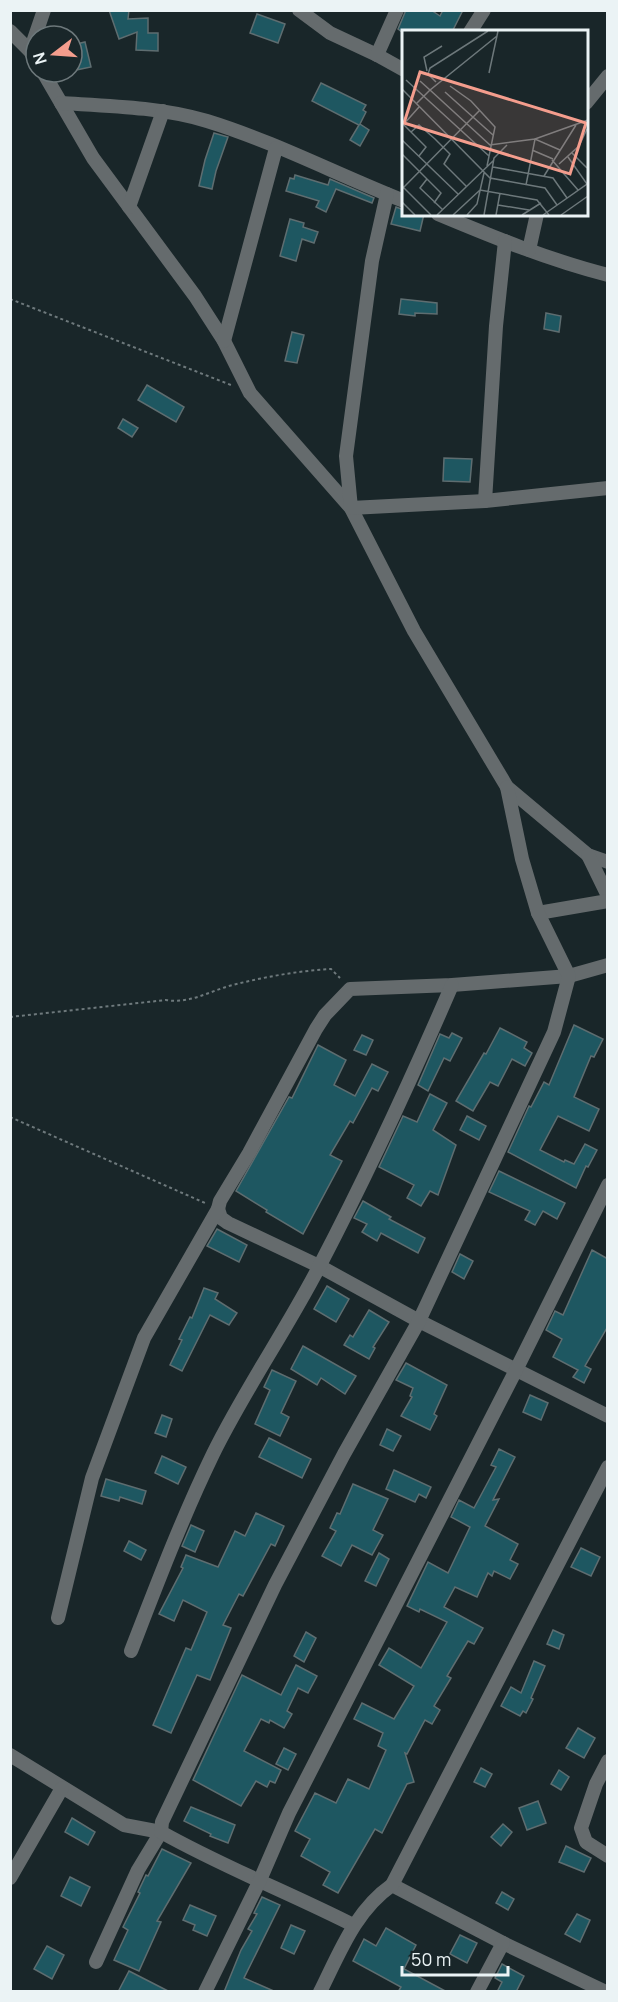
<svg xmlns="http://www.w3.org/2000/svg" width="618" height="2002" font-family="Manrope,sans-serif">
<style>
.building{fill:#1e5761;stroke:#5e6d70;stroke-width:1.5}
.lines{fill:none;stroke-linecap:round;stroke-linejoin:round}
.path{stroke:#6e797c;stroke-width:2;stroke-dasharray:3 3;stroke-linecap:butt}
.street{stroke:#656b6d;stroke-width:14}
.inset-road{fill:none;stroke:#6d787b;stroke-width:1.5}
.view{fill:#f49d8d;fill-opacity:0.15;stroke:#f49d8d;stroke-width:3}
.inset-edge{fill:none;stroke:#ebf3f5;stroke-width:3}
</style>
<rect width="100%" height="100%" fill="#192629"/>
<g class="building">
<path d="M109 10H129L128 19 148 18V33H158V51L136 50 137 32 119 39Z"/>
<path d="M406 10H431L440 16 443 10H463L452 32H402L398 29Z"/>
<path d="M257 14 285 24 278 43 250 33Z"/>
<path d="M85 42 91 67 76 70 72 45Z"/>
<path d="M321 83 366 105 363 110 366 112 360 124 369 130 360 146 350 140 359 125 312 101Z"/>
<path d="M214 133 228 137 216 171 212 189 199 186 205 160Z"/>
<path d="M295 175 328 185 330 179 374 198 372 203 336 189 326 212 316 207 319 201 286 191 290 178 294 179Z"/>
<path d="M396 207 404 210V214H424L420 231 391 224Z"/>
<path d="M290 219 304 223 303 227 318 232 314 243 302 239 296 261 280 256Z"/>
<path d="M401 299 437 303V314L415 313V316L399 314Z"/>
<path d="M546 313 561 316 559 332 544 329Z"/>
<path d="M292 332 304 335 297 363 285 361Z"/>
<path d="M147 385 184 407 176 422 138 400Z"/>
<path d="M123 419 138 428 132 437 118 428Z"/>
<path d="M444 458 472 459 470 482 443 481Z"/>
<path d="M574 1025 603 1039 594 1057 591 1056 574 1097 599 1109 589 1131 558 1116 540 1150 564 1162 565 1160 574 1164 585 1144 597 1150 588 1167 586 1166 576 1188 508 1152 529 1106 531 1107 544 1082 549 1085Z"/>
<path d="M500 1028 527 1042 524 1048 532 1053 525 1066 512 1059 498 1086 490 1082 473 1111 456 1101 484 1053 486 1054Z"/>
<path d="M452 1033 462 1038 450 1061 444 1058 428 1091 418 1085 440 1034 449 1038Z"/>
<path d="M362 1035 373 1040 366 1055 354 1050Z"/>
<path d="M318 1045 346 1060 334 1085 355 1096 372 1064 388 1072 378 1091 372 1088 353 1123 350 1121 330 1155 342 1161 303 1234 266 1212 267 1210 236 1191 289 1097 292 1098Z"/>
<path d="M430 1094 447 1103 433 1130 456 1145 438 1195 430 1191 421 1206 407 1198 414 1185 379 1167 403 1116 417 1122Z"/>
<path d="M467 1116 486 1126 479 1140 460 1130Z"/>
<path d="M499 1171 565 1203 557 1219 543 1211 535 1225 525 1220 530 1211 489 1192Z"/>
<path d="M363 1201 391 1217 389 1219 425 1238 418 1253 381 1233 377 1241 362 1232 367 1224 354 1218Z"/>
<path d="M217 1229 247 1245 239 1262 207 1246Z"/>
<path d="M592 1250 608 1259V1326L585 1366 591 1369 584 1383 573 1377 578 1370 553 1357 562 1339 546 1330 555 1311 563 1315Z"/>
<path d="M460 1254 473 1261 464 1279 452 1272Z"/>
<path d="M327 1286 349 1299 336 1322 314 1309Z"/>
<path d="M204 1288 218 1293 215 1299 237 1313 229 1325 210 1315 182 1371 170 1365 182 1340 179 1339 190 1317 192 1318Z"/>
<path d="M369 1310 389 1322 373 1347 375 1348 369 1359 344 1345 350 1335 353 1337Z"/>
<path d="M303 1346 356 1376 345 1394 321 1378 317 1385 291 1369Z"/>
<path d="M406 1363 447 1385 434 1414 437 1416 430 1430 401 1416 412 1397 410 1396 413 1388 396 1380Z"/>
<path d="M272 1370 296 1381 281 1413 289 1417 280 1436 255 1424 270 1390 264 1387Z"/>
<path d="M530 1395 548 1403 541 1420 523 1412Z"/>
<path d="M162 1415 172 1419 166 1437 155 1433Z"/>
<path d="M387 1429 401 1436 393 1451 380 1445Z"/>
<path d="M269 1438 311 1459 302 1478 259 1457Z"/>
<path d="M499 1449 515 1457 493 1500 499 1499 485 1526 518 1544 510 1560 518 1564 510 1579 494 1571 492 1576 488 1573 477 1597 455 1587 444 1607 483 1628 474 1644 468 1641 447 1676 451 1678 434 1706 440 1710 432 1724 425 1720 407 1754 405 1753 414 1782 407 1784 382 1833 375 1829 338 1893 323 1885 330 1872 301 1856 310 1839 295 1831 315 1793 336 1803 348 1779 369 1789 386 1750 378 1746 383 1733 354 1719 362 1703 394 1719 414 1686 379 1665 389 1648 421 1668 447 1622 420 1609 419 1612 407 1606 428 1562 448 1573 470 1527 451 1517 459 1500 474 1508 496 1467 491 1465Z"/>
<path d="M162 1456 186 1467 178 1484 155 1473Z"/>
<path d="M394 1470 431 1487 426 1498 419 1494 415 1502 386 1489Z"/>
<path d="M106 1479 146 1491 142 1504 120 1497 119 1501 101 1496Z"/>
<path d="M353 1484 388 1499 373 1530 383 1535 372 1555 352 1545 341 1566 322 1556 336 1531 330 1528 337 1513 340 1514Z"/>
<path d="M256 1513 284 1526 275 1546 271 1544 243 1596 239 1594 223 1625 231 1628 210 1680 197 1675 171 1733 153 1725 186 1648 191 1650 207 1612 183 1600 174 1621 159 1614 183 1568 181 1567 186 1555 218 1567 235 1531 245 1536Z"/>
<path d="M191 1525 204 1531 195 1552 182 1546Z"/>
<path d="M129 1541 146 1550 141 1560 124 1551Z"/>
<path d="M581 1548 600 1557 591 1576 571 1567Z"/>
<path d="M379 1553 389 1559 376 1586 365 1581Z"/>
<path d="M553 1630 564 1635 559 1649 547 1644Z"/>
<path d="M306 1632 316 1638 304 1662 294 1656Z"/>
<path d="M534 1661 545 1666 531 1698 533 1699 526 1713 523 1711 520 1716 501 1706 511 1687 521 1693Z"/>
<path d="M296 1665 317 1676 308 1693 298 1688 287 1711 292 1714 284 1728 270 1720 269 1723 261 1719 244 1751 281 1770 275 1783 270 1781 267 1787 256 1781 241 1806 193 1780 242 1675 281 1695Z"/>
<path d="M578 1728 595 1738 584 1758 566 1748Z"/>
<path d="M284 1748 296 1754 288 1770 276 1764Z"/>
<path d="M481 1768 492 1774 485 1787 474 1782Z"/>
<path d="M559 1770 569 1777 561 1790 551 1784Z"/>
<path d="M538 1801 546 1823 527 1830 519 1808Z"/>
<path d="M191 1807 235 1825 228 1843 210 1836 211 1834 184 1821Z"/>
<path d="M72 1818 95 1832 88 1845 65 1832Z"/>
<path d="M503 1824 512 1832 501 1846 491 1837Z"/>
<path d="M566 1846 591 1858 584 1872 559 1862Z"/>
<path d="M162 1849 191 1863 157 1921 161 1922 139 1971 114 1960 128 1930 123 1927 140 1893 138 1892 146 1875 148 1876Z"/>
<path d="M70 1877 90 1887 81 1906 61 1896Z"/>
<path d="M502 1892 514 1899 508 1910 496 1903Z"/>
<path d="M262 1897 280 1905 244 1978 276 1992H224L241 1950 252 1931 248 1929 257 1914 254 1913Z"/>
<path d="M190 1905 216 1916 207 1936 193 1930 195 1925 183 1920Z"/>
<path d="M577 1914 590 1920 580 1942 565 1934Z"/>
<path d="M291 1925 305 1931 294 1954 281 1948Z"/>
<path d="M386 1928 416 1945 404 1969 447 1992H398L401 1987 353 1961 364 1939 376 1946Z"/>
<path d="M460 1935 477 1943 467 1963 450 1954Z"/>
<path d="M47 1946 64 1955 52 1979 34 1969Z"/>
<path d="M502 1964 524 1976 516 1992H497L502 1982 495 1978Z"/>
<path d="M129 1971 170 1992H118Z"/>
</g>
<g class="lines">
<g class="path">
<path d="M10 299 231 385"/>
<path d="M10 1017 166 1000C189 1004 208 992 229 986 263 977 297 971 331 969L340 978"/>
<path d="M10 1117 205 1203"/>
</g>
<g class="street">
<path d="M299 10 330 33 377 55 404 70"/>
<path d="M10 31 30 51 36 61"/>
<path d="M470 32 484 10"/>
<path d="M30 51 44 10"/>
<path d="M377 55 397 10"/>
<path d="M43 72 93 158 195 296 224 341 250 393 351 508 414 631 507 787 588 855 608 862"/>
<path d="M61 103C110 106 160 107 207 121 275 142 338 175 404 201"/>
<path d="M586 103 608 76"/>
<path d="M387 194 372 261 346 456 351 508 485 501 608 488"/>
<path d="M129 207 163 111"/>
<path d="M438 214C493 237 549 260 608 275"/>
<path d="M529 250 537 214"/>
<path d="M224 341 276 148"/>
<path d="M485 501 496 326 505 241"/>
<path d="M588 855 608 896"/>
<path d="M538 913 608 901"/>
<path d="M218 1209 221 1218 228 1223 319 1266 419 1321 608 1416"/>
<path d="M58 1618 92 1478 144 1338 218 1209 220 1201 249 1153 316 1029 325 1015 350 989 452 985 569 976 608 965"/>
<path d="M131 1651C157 1584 182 1518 213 1454 245 1389 287 1329 320 1265 368 1173 411 1080 452 985"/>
<path d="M10 1755 124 1825 161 1832 138 1870 96 1962"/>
<path d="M608 1761 596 1784 581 1828 586 1842 608 1856"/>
<path d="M10 1878 62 1788"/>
<path d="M392 1885 503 1943 606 1992"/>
<path d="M353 1925C290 1893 223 1867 161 1832L162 1822 275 1585 344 1454 419 1321 554 1032 569 976 538 913 522 859 507 787"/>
<path d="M205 1992 260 1880 289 1813 516 1370 608 1185"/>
<path d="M320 1992C340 1952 355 1911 392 1885L608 1467"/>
<path d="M477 1992 503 1943"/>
</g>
</g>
<g transform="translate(402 30)">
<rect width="186" height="186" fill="#192629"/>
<path class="inset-road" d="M25 41 22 27 40 16M87 43 96 1M4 50 87 126M18 51 28 60 95 6M34 52 26 44 28 38 86 1M48 56 69 71 93 97 85 136M0 59 88 148 143 158 155 175M43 62 91 105M15 73 28 60 88 115 133 109 186 90M0 93 24 117 17 126M1 95 17 77M9 102 17 95 33 109 48 124 42 134 64 156M0 110 56 164M130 120 151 129M170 123 185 138M0 124 39 163 32 173M150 130 176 160M157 134 177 116 185 99M91 137 151 148 165 168M142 146 174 95M25 149 18 158 41 180M124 155 133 109 158 120M0 156 29 185M0 159 78 80M0 172 13 185M96 175 127 180M35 185 92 130M51 185 78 160 135 170 147 185M65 185 75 174 82 143M82 185 92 128 105 115M94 185 98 163M120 185 139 173M141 185 185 154 166 127M159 185 186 166"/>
<path class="view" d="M18 42 184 93 168 144 2 93Z"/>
<rect width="186" height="186" class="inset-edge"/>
</g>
<rect width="618" height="2002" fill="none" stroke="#ebf3f5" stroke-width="24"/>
<g transform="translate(54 54) rotate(253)"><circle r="28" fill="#192629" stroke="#6d787b" stroke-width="1.5"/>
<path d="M0-4.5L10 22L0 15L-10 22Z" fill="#f49d8d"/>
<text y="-9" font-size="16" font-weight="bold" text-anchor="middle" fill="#ebf3f5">N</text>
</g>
<path d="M402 1966v9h106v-9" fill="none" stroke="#ebf3f5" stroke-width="3"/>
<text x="411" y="1966" font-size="18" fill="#ebf3f5" stroke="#192629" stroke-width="4.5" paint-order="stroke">50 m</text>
</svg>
